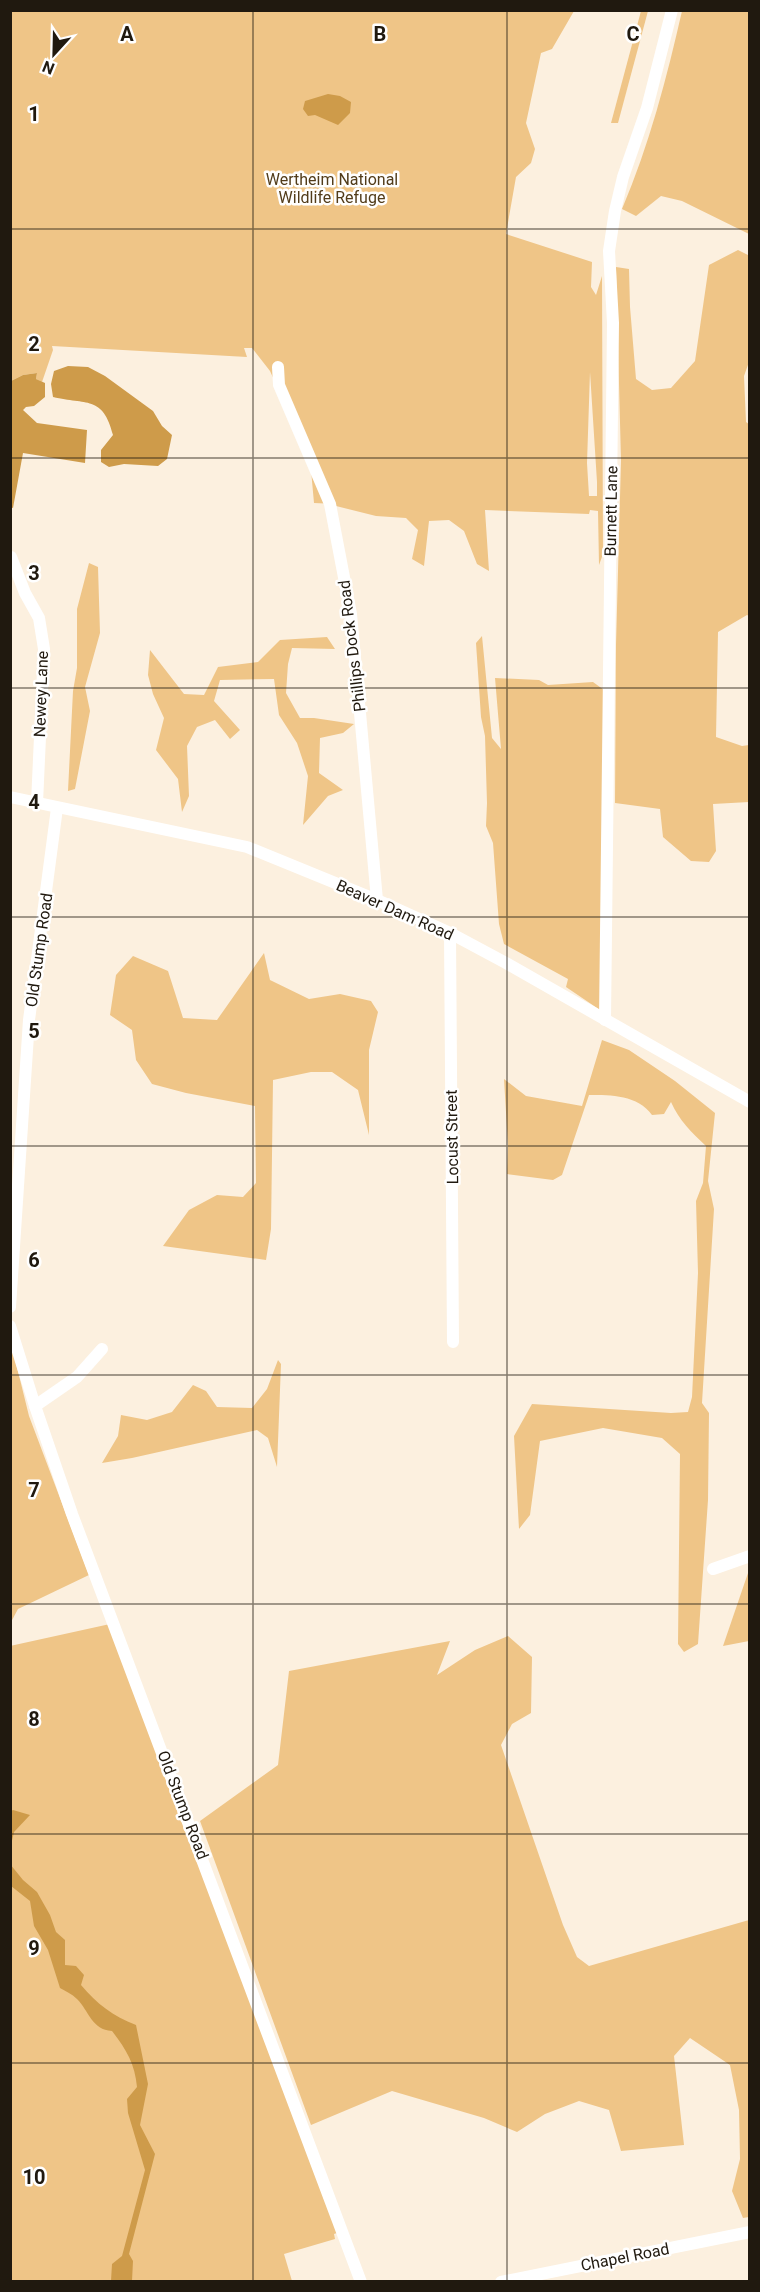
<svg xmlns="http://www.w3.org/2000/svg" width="760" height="2292" font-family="Roboto,sans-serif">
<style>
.green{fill:#efc587;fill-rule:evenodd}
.water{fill:#ce9b4a}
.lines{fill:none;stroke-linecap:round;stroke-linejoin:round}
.minor{stroke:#fff;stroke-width:12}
.grid{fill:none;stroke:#20190f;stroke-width:1.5;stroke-opacity:0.55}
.labels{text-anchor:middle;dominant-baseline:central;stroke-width:5;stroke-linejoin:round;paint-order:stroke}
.park-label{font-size:16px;fill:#523c1a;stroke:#fff}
.street-label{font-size:16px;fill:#20190f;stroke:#fff}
.grid-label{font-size:20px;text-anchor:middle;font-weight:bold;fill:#20190f;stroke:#fff;stroke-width:5;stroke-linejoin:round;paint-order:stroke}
</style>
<rect width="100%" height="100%" fill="#fcf0df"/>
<g class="green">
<path d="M10 11H574L552 49 541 53 526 123 535 149 531 163 516 177 506 234 592 262 591 287 596 295 602 276 603 554 599 565 598 511 590 510 589 514 485 510 489 571 477 564 464 531 449 520 429 521 424 566 412 559 418 530 406 518 376 516 336 506V504L314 503 311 470 285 404 270 371 252 348H244L247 357 52 346 53 350 42 382 36 379 37 373 23 375 11 381ZM590 372 597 482V496H589L587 463Z"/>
<path d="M641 11H648L618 123H611Z"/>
<path d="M682 11H749V234L682 201 661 196 636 216 622 209C649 146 667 77 682 11Z"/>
<path d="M738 250 750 256 749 362 744 376 746 422 750 425 749 616 747 615 718 632 716 737 742 746 749 745V802L713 804 716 851 709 862 691 861 663 837 660 809 615 803 616 645 621 461 616 267 629 269 630 307 636 379 652 390 671 388 695 361 709 265Z"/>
<path d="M89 563 98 567 100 633 85 687 90 711 75 789 68 791 73 691 77 668V609Z"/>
<path d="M482 636 492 738 501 749 495 678 539 680 548 685 593 682 604 690 600 1010 566 987 568 979 504 944 499 924 493 843 486 826 487 803 485 736 481 717 476 643Z"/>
<path d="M327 637 335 649 292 648 288 664 286 693 300 718H314L354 724 343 733 320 738 319 773 343 790 328 796 303 825 308 776 297 743 279 715 274 679 220 680 214 701 240 730 230 739 215 720 197 727 187 746 189 796 182 812 178 779 156 750 164 718 153 694 148 675 150 650 184 694 204 695 218 667 258 662 280 640Z"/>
<path d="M264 953 270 980 309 999 340 994 371 1001 378 1012 369 1050V1135L358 1090 332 1072H311L273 1080 271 1229 266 1260 163 1246 189 1210 217 1195 243 1197 256 1183 255 1106 186 1093 152 1084 136 1060 132 1030 110 1015 116 975 133 956 168 971 183 1018 217 1020Z"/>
<path d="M602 1040 629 1050 675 1081 715 1113 708 1181 714 1209 702 1403 709 1413 708 1500 698 1644 684 1652 678 1644 680 1454 662 1438 603 1428 540 1441 530 1515 519 1529 514 1436 532 1404 671 1413 688 1412 692 1397 698 1273 696 1201 703 1183 706 1146C691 1132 679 1120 671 1102L664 1114 652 1115C638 1095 611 1095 589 1095L562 1175 553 1180 507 1174 508 1145 504 1079 526 1096 582 1106Z"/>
<path d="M10 1339 29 1416 89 1575 18 1609 11 1622Z"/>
<path d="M278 1360 281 1364 277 1467 268 1438 257 1430 132 1458 102 1463 118 1436 121 1415 147 1420 172 1412 193 1385 206 1391 217 1407 252 1408 267 1389Z"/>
<path d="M748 1573 749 1641 723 1646Z"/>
<path d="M110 1624 343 2231 334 2234 335 2239 284 2254 292 2281H11L10 1646Z"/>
<path d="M508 1636 532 1657 531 1713 512 1724 501 1745 563 1925 577 1957 589 1966 749 1920V2217L743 2218 732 2191 740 2159 739 2110 730 2065 690 2038 674 2056 684 2145 621 2151 609 2110 579 2101 545 2114 517 2132 484 2118 392 2091 311 2125 200 1821 278 1765 289 1671 450 1641 437 1675 475 1650Z"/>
</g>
<g class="water">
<path d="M328 94 340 96 351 102 350 113 338 125 315 115 308 116 303 109 305 101Z"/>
<path d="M68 366 88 367 105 376 153 411 162 426 172 435 167 459 158 466 124 464 109 467 101 462V450L113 435C103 395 86 405 53 397L51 384 54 371Z"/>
<path d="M37 373 36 379 45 383V397L34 406 26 407 23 410 37 423 87 430 85 463 23 453 13 508 10 507 11 381 23 375Z"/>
<path d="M13 1810 30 1815 14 1832 11 1845V1811Z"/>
<path d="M10 1864 23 1880 37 1892 50 1915 56 1932 65 1940V1965L76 1966 84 1975 81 1985C97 2004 113 2016 136 2025L148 2084 140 2125 155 2154 129 2254 133 2261 132 2281H111L112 2264 122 2256 145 2170 128 2113 127 2099 137 2087C135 2064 126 2049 112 2031 92 2030 89 2011 77 1999 72 1994 65 1991 60 1988L48 1950 34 1926 30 1901 11 1886Z"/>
</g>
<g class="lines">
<g class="minor">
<path d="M278 367 279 385 330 504 351 614 377 900"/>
<path d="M11 557 25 593 39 618 44 649 37 803"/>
<path d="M10 797 247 847 377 900 450 933 506 963 750 1102"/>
<path d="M450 933 453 1342"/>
<path d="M605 1020 613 323 609 251 615 211 623 177 647 108 672 10"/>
<path d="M10 1307 29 1020 57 808"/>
<path d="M10 1326 35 1406 72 1514 361 2282"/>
<path d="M35 1406 77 1377 102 1349"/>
<path d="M713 1569 750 1556"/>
<path d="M501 2282 750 2232"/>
</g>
</g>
<path class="grid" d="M253 10V2282M507 10V2282M10 229H750M10 458H750M10 688H750M10 917H750M10 1146H750M10 1375H750M10 1604H750M10 1834H750M10 2063H750"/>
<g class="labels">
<g class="park-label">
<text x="332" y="179">Wertheim National<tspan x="332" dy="18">Wildlife Refuge</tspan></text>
</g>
<g class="street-label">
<text transform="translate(611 511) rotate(-89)">Burnett Lane</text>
<text transform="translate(352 646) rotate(-97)">Phillips Dock Road</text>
<text transform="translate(41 694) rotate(-88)">Newey Lane</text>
<text transform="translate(395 910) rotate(24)">Beaver Dam Road</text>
<text transform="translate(39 950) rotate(-82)">Old Stump Road</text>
<text transform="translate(452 1137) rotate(-91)">Locust Street</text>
<text transform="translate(183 1805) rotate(69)">Old Stump Road</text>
<text transform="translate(625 2257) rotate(-11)">Chapel Road</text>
</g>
</g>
<g class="grid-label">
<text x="127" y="41">A</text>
<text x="380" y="41">B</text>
<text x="633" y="41">C</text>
<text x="34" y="121">1</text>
<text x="34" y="351">2</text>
<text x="34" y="580">3</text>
<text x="34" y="809">4</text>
<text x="34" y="1038">5</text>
<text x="34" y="1267">6</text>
<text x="34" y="1497">7</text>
<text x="34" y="1726">8</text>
<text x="34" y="1955">9</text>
<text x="34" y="2184">10</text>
</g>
<rect width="760" height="2292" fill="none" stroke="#20190f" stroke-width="24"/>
<g transform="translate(54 54) rotate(202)" stroke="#ffffff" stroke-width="4.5" paint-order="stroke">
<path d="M0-4.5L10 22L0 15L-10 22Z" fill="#20190f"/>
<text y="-9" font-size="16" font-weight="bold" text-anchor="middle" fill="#20190f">N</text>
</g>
</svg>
